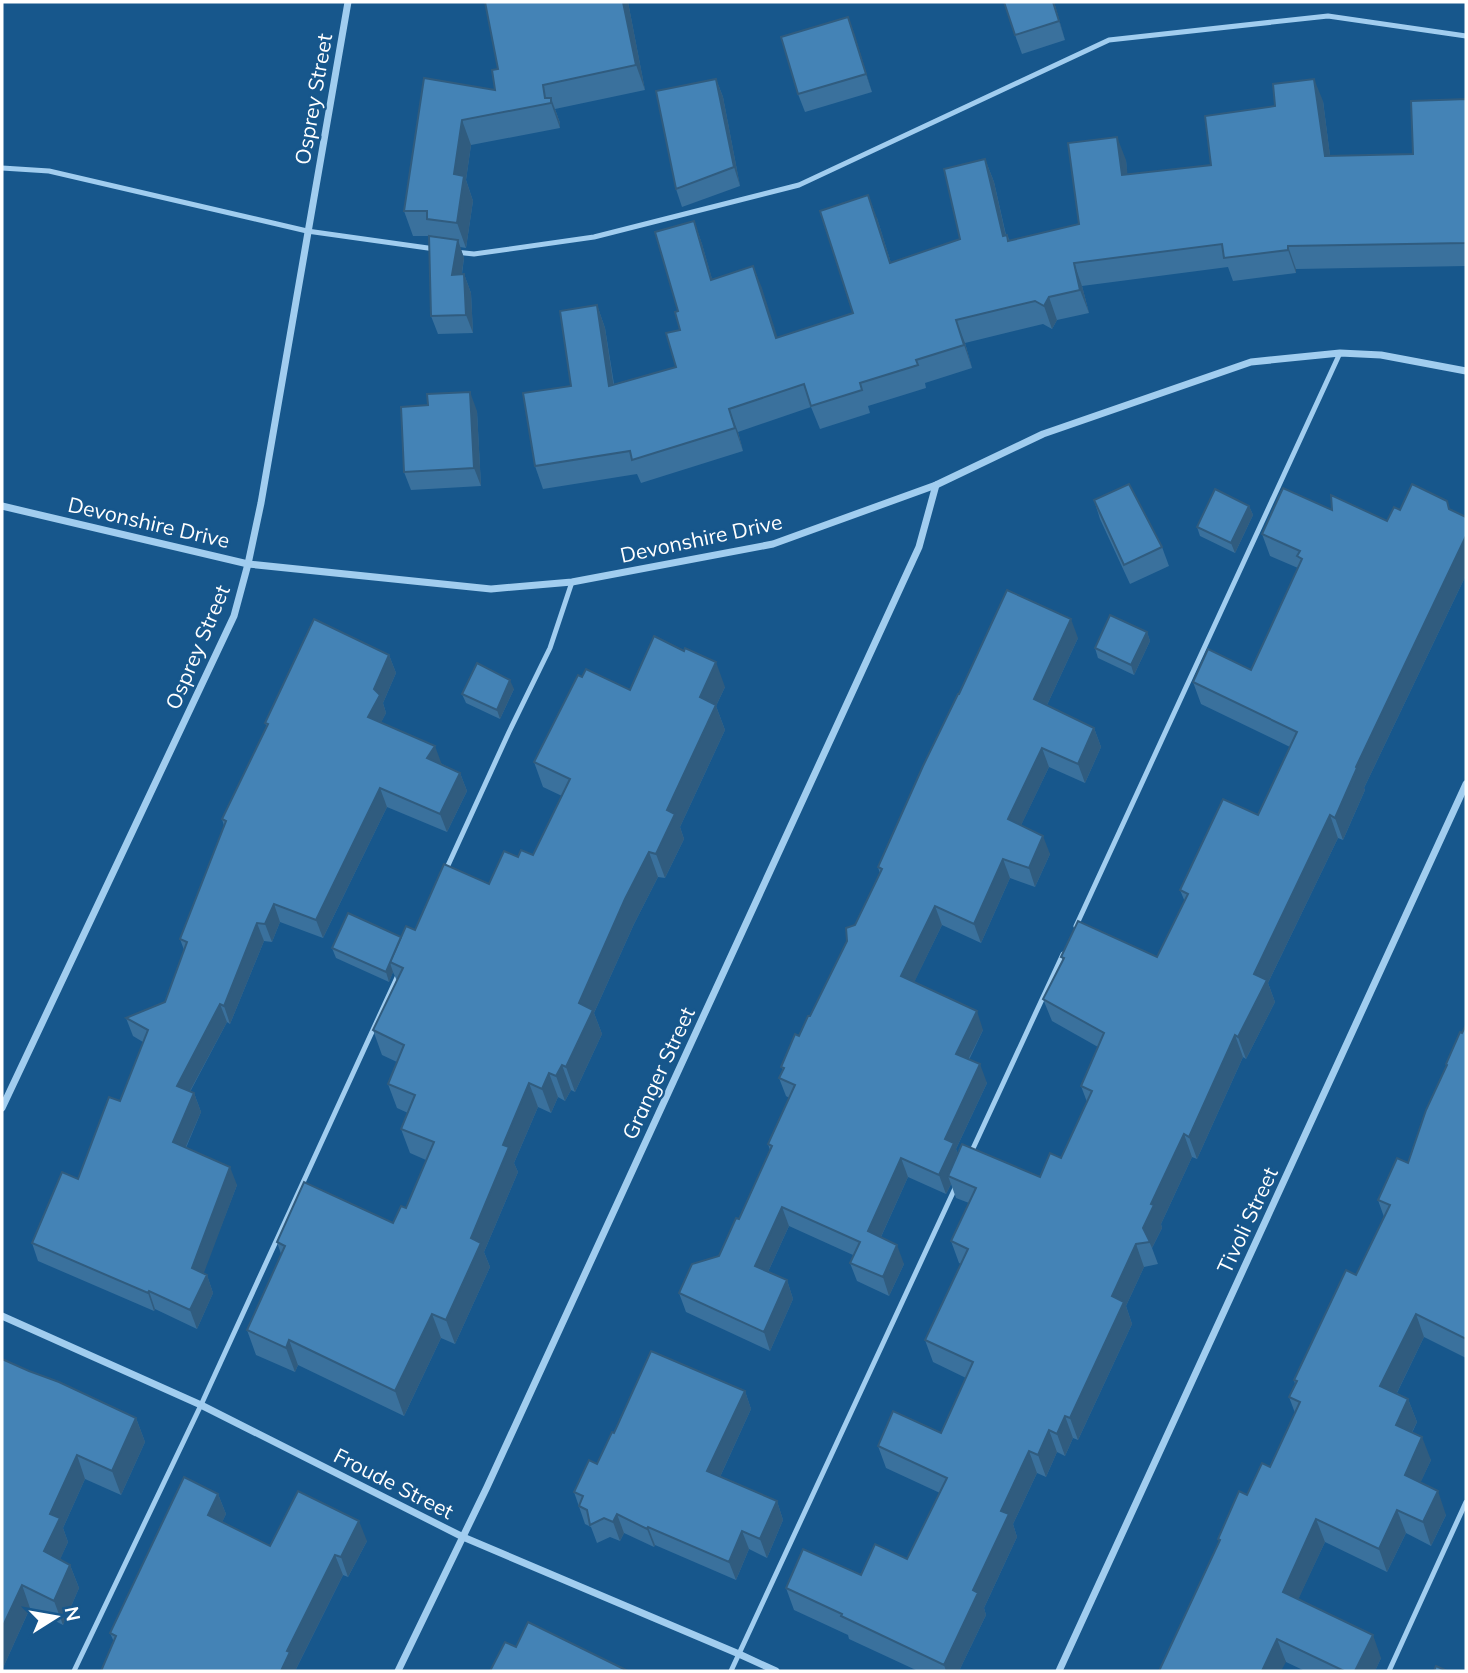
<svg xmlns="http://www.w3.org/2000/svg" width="1468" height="1673" font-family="Mulish,sans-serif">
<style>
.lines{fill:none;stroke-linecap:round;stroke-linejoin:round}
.service{stroke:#a1cdef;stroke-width:5}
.minor{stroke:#a1cdef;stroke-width:7}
.wall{fill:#3a719d}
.shaded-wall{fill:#305c7f}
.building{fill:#4483b6;stroke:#305c7f;stroke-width:2}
.labels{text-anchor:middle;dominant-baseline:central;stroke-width:5;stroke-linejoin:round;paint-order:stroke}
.street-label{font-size:21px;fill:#fff;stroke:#17578c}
</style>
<rect width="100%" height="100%" fill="#17578c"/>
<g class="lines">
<g class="service">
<path d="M2 168 49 171 307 231 435 249"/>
<path d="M455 252 474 254 594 237 799 185 1109 40 1328 16 1466 36"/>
<path d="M445 872 509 732 550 648 572 582"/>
<path d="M1076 926 1340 353"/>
<path d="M970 1155 1063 954"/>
<path d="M74 1671 201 1405 399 973"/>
<path d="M731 1671 956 1186"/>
<path d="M1389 1671 1466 1502"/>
</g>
<g class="minor">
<path d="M2 506 248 564 491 589 572 582 773 544 936 485 1043 434 1251 362 1340 353 1381 355 1466 371"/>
<path d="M2 1108 234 616 248 564 261 503 348 2"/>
<path d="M2 1316 201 1405 463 1537 739 1654 776 1671"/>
<path d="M398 1671 487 1487 919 547 936 485"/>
<path d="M1059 1671 1466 784"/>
</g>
</g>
<g class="wall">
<path d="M485 2H628L645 90 555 109 560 123V128L471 145 466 180 473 201 466 248 460 247 464 258 462 274H464L471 293 473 333 438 334 431 316 429 236H413L404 211 424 78 495 90 498 69Z"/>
<path d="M1054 2 1065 40 1022 54 1015 35Z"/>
<path d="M848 17 872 92 805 112 798 94Z"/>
<path d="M716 79 723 97 740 186 682 207 676 189Z"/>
<path d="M1466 99V266L1296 269V273L1233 281 1228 267 1082 286 1089 313 1057 320 1052 329 1043 324 965 343 972 368 925 383 926 388 868 406 870 413 820 429 811 407 738 432 743 451 641 483 637 474 543 489 535 466 571 386 597 305 605 328 614 384 676 367 680 330 678 311 694 221 702 244 712 279 753 266 777 338 853 313 877 218 891 263 960 239 985 159 994 182 1006 235H1007L1010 241 1079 224 1126 160 1127 174 1211 165 1323 101 1330 156 1413 154Z"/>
<path d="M477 411 481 486 411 490 404 472Z"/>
<path d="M1094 500 1162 547 1169 566 1130 584 1100 519Z"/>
<path d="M1249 506 1253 515 1235 553 1200 536 1197 527Z"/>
<path d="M1332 510 1387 521 1400 510H1450L1466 517V575L1364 788 1365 790 1343 840 1338 838 1268 983 1275 1002 1246 1059 1243 1057 1197 1159 1192 1157 1161 1224 1162 1228 1152 1248 1158 1264 1144 1267 1126 1306 1132 1324 1078 1440 1073 1438 1065 1456 1057 1452 1046 1477 1037 1473 1013 1524 1017 1537 984 1608 986 1615 959 1671H918L849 1639 848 1635 794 1610 786 1588 861 1575 907 1559 940 1493 886 1468 878 1446 941 1433 966 1378 933 1362 925 1340 961 1264 959 1263 951 1241 969 1203 956 1198 951 1184 946 1194 908 1177 881 1237 904 1264 889 1296 857 1281 850 1263 853 1255 789 1226 768 1272 787 1280 793 1299 770 1351 686 1312 679 1293 719 1256 739 1219 770 1150 768 1144 789 1098 786 1096 779 1078 783 1070 781 1067 810 1016 880 874 878 867 959 694 1078 638 1047 705 1094 728 1101 747 1085 783 1049 767 1021 825 1050 854 1035 887 1010 878 981 943 942 925 914 982 983 1030 969 1060 987 1083 956 1149 958 1154 1040 1177 1061 1158 1087 1102 1081 1086 1098 1047 1052 1021 1043 999 1063 960 1061 957H1157L1185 902 1180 890 1258 815 1290 747 1201 704 1193 682 1251 670 1298 568 1270 556 1262 534Z"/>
<path d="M1147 632 1150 641 1134 675 1098 658 1095 648Z"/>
<path d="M389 655 396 673 383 703 386 713 381 722 442 764 460 773 467 791 447 832 387 807 323 938 280 922 272 942 264 941 230 1024 227 1022 190 1092 194 1093 201 1112 186 1148 237 1185 203 1273 207 1275 213 1293 197 1329 155 1309 154 1311 38 1261 32 1243 78 1179 120 1101 143 1042 133 1036 126 1018 165 1002 184 950 180 939 224 826 222 819 267 727 265 723Z"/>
<path d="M582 677 630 690 725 687 716 706 725 730 680 827 684 839 665 878 658 877 634 924 594 1013 602 1034 575 1092 571 1090 565 1101 558 1097 551 1113 538 1107 514 1163 518 1172 484 1252 490 1267 455 1344 441 1338 404 1416 298 1365 295 1372 256 1355 247 1330 281 1254 277 1242 393 1223 406 1208 426 1160 410 1153 401 1129 408 1113 397 1108 388 1084 397 1062 382 1055 373 1030 397 981 393 972 389 982 336 958 332 948 401 937 415 930 489 884 518 857 533 855 562 796 543 787 534 762Z"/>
<path d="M514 689 500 719 466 703 462 694Z"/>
<path d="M1466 1025V1358L1424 1337 1397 1393 1408 1399 1417 1422 1412 1433 1431 1460 1420 1483 1446 1515 1431 1546 1406 1533 1387 1572 1325 1542 1298 1599 1381 1658 1375 1671H1305L1286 1662 1218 1539 1247 1495 1270 1467 1295 1413 1289 1397 1295 1384 1294 1380 1356 1275 1384 1217 1378 1200 1408 1163 1446 1067V1064Z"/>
<path d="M2 1359 136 1418 145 1442 121 1495 85 1479 63 1528 68 1542 60 1559 70 1565 79 1588 63 1625 30 1608 2 1670Z"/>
<path d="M745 1391 751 1409 720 1477 777 1501 783 1520 767 1558 749 1549 736 1580 655 1545 654 1547 624 1533 620 1541 610 1537 597 1543 591 1527 585 1524 574 1492 597 1464 614 1433Z"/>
<path d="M218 1494 226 1514 222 1522 270 1546 367 1541 348 1577 343 1575 296 1669 114 1642 110 1633Z"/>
</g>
<g class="shaded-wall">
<path d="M623 2H628L645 90 636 65Z"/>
<path d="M1053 2H1054L1065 40Z"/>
<path d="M848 17 855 35 872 92 866 74Z"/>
<path d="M716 79 723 97 740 186 734 167Z"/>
<path d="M1314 79 1323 101 1333 179 1325 156Z"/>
<path d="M551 98 560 123V128L551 103Z"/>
<path d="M462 120 471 145 466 180 473 201 466 248 457 223 454 174Z"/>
<path d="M1117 137 1126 160 1130 198 1122 175Z"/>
<path d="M985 159 994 182 1011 259 1003 236Z"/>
<path d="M868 195 877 218 898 286 890 263Z"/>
<path d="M694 221 702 244 719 303 711 280Z"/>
<path d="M458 240 464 258 459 293 452 275Z"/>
<path d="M1288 246 1296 269V273L1288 250Z"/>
<path d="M1074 263 1082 286 1089 313 1080 290Z"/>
<path d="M753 266 762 288 785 361 776 338Z"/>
<path d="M464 274 471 293 473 333 466 315Z"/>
<path d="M1049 297 1057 320 1052 329 1044 306Z"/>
<path d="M597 305 605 328 617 408 609 386Z"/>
<path d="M956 320 965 343 972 368 964 345Z"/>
<path d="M470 392 477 411 481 486 474 468Z"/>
<path d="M729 409 738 432 743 451 735 428Z"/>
<path d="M1249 506 1253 515 1235 553 1231 543Z"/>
<path d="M1466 536V575L1364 788 1365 790 1343 840 1335 818 1356 767Z"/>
<path d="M1071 619 1078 638 1041 718 1034 699Z"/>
<path d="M1147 632 1150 641 1134 675 1131 665Z"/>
<path d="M389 655 396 673 383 703 386 713 375 735 368 717 374 689Z"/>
<path d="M716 662 725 687 716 706 725 730 680 827 684 839 665 878 656 854 667 810 700 697Z"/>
<path d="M510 680 514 689 500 719 497 710Z"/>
<path d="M1094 728 1101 747 1085 783 1078 764Z"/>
<path d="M435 746 442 765 427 758Z"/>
<path d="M1042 748 1049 767 1015 838 1008 819Z"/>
<path d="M460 773 467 791 447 832 440 814Z"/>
<path d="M380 788 387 807 323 938 316 920Z"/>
<path d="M1330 815 1338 838 1268 983 1275 1002 1246 1059 1238 1037 1254 974Z"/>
<path d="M1043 836 1050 854 1035 887 1029 868Z"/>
<path d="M649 852 658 877 634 924 594 1013 602 1034 575 1092 566 1067 579 1003 625 899Z"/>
<path d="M1003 859 1010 878 981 943 974 924Z"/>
<path d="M274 904 280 922 272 942 265 924Z"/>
<path d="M935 906 942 925 908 995 901 976Z"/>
<path d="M257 923 264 941 230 1024 224 1006Z"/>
<path d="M390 963 393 972 389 982 386 972Z"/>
<path d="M220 1004 227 1022 183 1104 177 1086Z"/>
<path d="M977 1011 983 1030 962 1072 956 1054Z"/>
<path d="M1235 1035 1243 1057 1197 1159 1189 1137Z"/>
<path d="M980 1064 987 1083 956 1149 961 1162 948 1176 951 1184 946 1194 939 1175 945 1139Z"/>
<path d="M562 1065 571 1090 565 1101 556 1076Z"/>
<path d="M549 1073 558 1097 551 1113 542 1089Z"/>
<path d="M529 1083 538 1107 514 1163 518 1172 484 1252 490 1267 455 1344 446 1320 471 1238 503 1145Z"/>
<path d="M194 1093 201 1112 180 1160 173 1142Z"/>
<path d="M1184 1134 1192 1157 1161 1224 1162 1228 1152 1248 1143 1228 1151 1204Z"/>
<path d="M901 1158 908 1177 875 1250 868 1231Z"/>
<path d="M230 1167 237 1185 199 1286 192 1268Z"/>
<path d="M782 1207 789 1226 762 1285 755 1266Z"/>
<path d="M1136 1244 1144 1267 1126 1306 1132 1324 1078 1440 1070 1418 1112 1296Z"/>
<path d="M897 1245 904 1264 889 1296 883 1277Z"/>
<path d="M207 1275 213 1293 197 1329 190 1310Z"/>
<path d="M787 1280 793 1299 770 1351 764 1332Z"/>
<path d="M149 1291 155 1309 154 1311 148 1293Z"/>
<path d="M432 1314 441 1338 404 1416 395 1391Z"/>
<path d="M1416 1314 1424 1337 1389 1409 1380 1386Z"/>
<path d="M289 1340 298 1365 295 1372 286 1348Z"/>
<path d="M745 1391 751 1409 714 1490 707 1471Z"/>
<path d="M1408 1399 1417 1422 1404 1448 1396 1425Z"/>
<path d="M1065 1416 1073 1438 1065 1456 1057 1434Z"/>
<path d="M136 1418 145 1442 121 1495 112 1471Z"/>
<path d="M1049 1430 1057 1452 1046 1477 1038 1455Z"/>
<path d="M1422 1437 1431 1460 1413 1499 1405 1475Z"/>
<path d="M1029 1451 1037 1473 1013 1524 1017 1537 984 1608 986 1615 959 1671H946L944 1665 973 1590 1001 1511Z"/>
<path d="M77 1455 85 1479 63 1528 68 1542 53 1575 44 1551 50 1514Z"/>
<path d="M1438 1491 1446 1515 1431 1546 1423 1522Z"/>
<path d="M218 1494 226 1514 216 1535 208 1515Z"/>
<path d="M777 1501 783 1520 767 1558 760 1539Z"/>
<path d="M1397 1510 1406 1533 1387 1572 1379 1549Z"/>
<path d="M617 1514 624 1533 620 1541 613 1522Z"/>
<path d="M1316 1519 1325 1542 1291 1615 1283 1592Z"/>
<path d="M359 1521 367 1541 348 1577 341 1557Z"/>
<path d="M648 1527 655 1545 654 1547 647 1529Z"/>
<path d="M742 1531 749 1549 736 1580 729 1562Z"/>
<path d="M335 1555 343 1575 296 1669 297 1671H281L287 1651Z"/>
<path d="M70 1565 79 1588 63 1625 54 1601Z"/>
<path d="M22 1585 30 1608 2 1670V1628Z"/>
<path d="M1373 1635 1381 1658 1375 1671H1355Z"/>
<path d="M1277 1639 1286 1662 1281 1671H1262Z"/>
</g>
<g class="building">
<path d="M485 2H623L636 65 543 85 545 98H551V103L462 120 454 174 464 176 457 223 427 219V211H404L424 78 495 90 492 70 498 69Z"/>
<path d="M1004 2H1053L1059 21 1015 35Z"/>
<path d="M848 17 866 74 798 94 781 37Z"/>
<path d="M716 79 734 167 676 189 656 91Z"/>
<path d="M1314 79 1325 156 1413 154 1411 101 1466 99V243L1288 246V250L1224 258 1222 244 1074 263 1080 290 1049 297 1044 306 1035 301 956 320 964 345 916 360 918 365 860 383 862 390 811 406 804 384 729 409 735 428 632 460 630 451 535 466 523 393 571 386 560 311 597 305 609 386 676 367 666 333 680 330 675 312 678 311 655 232 694 221 711 280 753 266 776 338 853 313 820 211 868 195 890 263 960 239 944 169 985 159 1003 236 1007 235 1008 241 1079 224 1068 143 1117 137 1122 175 1211 165 1205 116 1275 106 1273 84Z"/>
<path d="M429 236 458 240 452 275 464 274 466 315 431 316Z"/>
<path d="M470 392 474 468 404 472 401 407 428 405 427 394Z"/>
<path d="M1129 484 1162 547 1124 565 1094 500Z"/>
<path d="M1412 484 1447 501 1449 509 1466 517V536L1356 767 1357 768 1335 818 1330 815 1254 974 1267 980 1238 1037 1235 1035 1189 1137 1184 1134 1151 1204 1154 1205 1143 1228 1150 1242 1136 1244 1112 1296 1124 1302 1070 1418 1065 1416 1057 1434 1049 1430 1038 1455 1029 1451 1001 1511 1009 1514 973 1590 978 1593 944 1665 841 1616 842 1614 786 1588 803 1549 861 1575 875 1544 907 1559 947 1478 878 1446 893 1411 941 1433 973 1362 925 1340 968 1249 951 1241 976 1188 948 1176 962 1144 1040 1177 1050 1153 1061 1158 1092 1091 1081 1086 1104 1033 1043 999 1064 958 1061 957 1078 921 1157 957 1188 894 1180 890 1223 799 1258 815 1297 732 1193 682 1208 649 1251 670 1302 559 1297 556 1300 551 1262 534 1283 488 1332 510 1331 495 1387 521 1394 507 1400 510Z"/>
<path d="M1215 489 1249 506 1231 543 1197 527Z"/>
<path d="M1007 590 1071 619 1034 699 1094 728 1078 764 1042 748 1008 819 1043 836 1029 868 1003 859 974 924 935 906 901 976 977 1011 956 1054 980 1064 945 1139 954 1143 939 1175 901 1158 868 1231 897 1245 883 1277 850 1263 860 1242 782 1207 755 1266 787 1280 764 1332 679 1293 692 1264 719 1256 736 1218 739 1219 772 1146 768 1144 795 1085 779 1078 784 1068 781 1067 795 1034 799 1036 808 1016H810L847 941 846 928 855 925 882 869 878 867 923 766 958 694H959Z"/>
<path d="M1110 615 1147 632 1131 665 1095 648Z"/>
<path d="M314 619 389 655 374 689 380 695 368 717 435 746 427 758 460 773 440 814 380 788 316 920 274 904 265 924 257 923 224 1006 220 1004 177 1086 194 1093 173 1142 230 1167 192 1268 207 1275 190 1310 149 1291 148 1293 32 1243 62 1172 78 1179 109 1097 120 1101 148 1030 126 1018 165 1002 187 942 180 939 226 821 222 819 268 724 265 723Z"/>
<path d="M654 636 684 651 685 648 716 662 700 697 716 705 667 810 675 814 656 854 649 852 625 899 579 1003 593 1010 566 1067 562 1065 556 1076 549 1073 542 1089 529 1083 503 1145 509 1147 471 1238 481 1243 446 1320 432 1314 395 1391 289 1340 286 1348 247 1330 285 1246 277 1242 304 1182 393 1223 401 1206 406 1208 434 1142 401 1129 415 1095 388 1084 404 1045 373 1030 403 968 390 962 406 926 415 930 444 864 489 884 504 851 518 857 521 850 533 855 570 779 534 762 578 675 582 677 586 669 630 690Z"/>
<path d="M477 663 510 680 497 710 462 694Z"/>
<path d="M348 913 401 937 386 972 332 948Z"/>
<path d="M1466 1025V1339L1416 1314 1380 1386 1408 1399 1396 1425 1422 1437 1405 1475 1438 1491 1423 1522 1397 1510 1379 1549 1316 1519 1283 1592 1373 1635 1355 1671H1344L1277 1639 1262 1671H1159L1220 1540 1218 1539 1239 1491 1247 1495 1262 1463 1270 1467 1300 1402 1289 1397 1297 1381 1294 1380 1346 1270 1356 1275 1390 1205 1378 1200 1397 1158 1408 1163 1426 1110 1447 1065 1446 1064 1460 1032 1462 1033Z"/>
<path d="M651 1351 745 1391 707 1471 777 1501 760 1539 742 1531 729 1562 648 1527 647 1529 617 1514 613 1522 604 1518 590 1525 587 1510 579 1506 583 1496 574 1492 589 1460 597 1464 612 1432 614 1433Z"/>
<path d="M2 1359 29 1371 59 1382 136 1418 112 1471 77 1455 50 1514 60 1518 44 1551 70 1565 54 1601 22 1585 2 1628Z"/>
<path d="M184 1477 218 1494 208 1515 270 1546 298 1491 359 1521 341 1557 335 1555 287 1651 290 1652 281 1671H101L116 1636 110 1633Z"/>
<path d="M528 1622 628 1671H490L505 1642 516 1647Z"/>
<path d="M1436 1666 1447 1671H1434Z"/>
</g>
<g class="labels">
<g class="street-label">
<text transform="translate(313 99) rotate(-80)">Osprey Street</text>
<text transform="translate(149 522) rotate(13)">Devonshire Drive</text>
<text transform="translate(701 538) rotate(-12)">Devonshire Drive</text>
<text transform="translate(197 647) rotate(-67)">Osprey Street</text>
<text transform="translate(658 1073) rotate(-65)">Granger Street</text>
<text transform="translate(1247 1220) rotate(-65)">Tivoli Street</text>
<text transform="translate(394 1483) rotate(27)">Froude Street</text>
</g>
</g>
<rect width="1468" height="1673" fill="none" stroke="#ffffff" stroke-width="7"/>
<g transform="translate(56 1617) rotate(79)" stroke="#17578c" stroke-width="5" paint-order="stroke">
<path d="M0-5L12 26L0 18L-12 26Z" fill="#ffffff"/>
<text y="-10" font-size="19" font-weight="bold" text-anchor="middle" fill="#ffffff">N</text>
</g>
</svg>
